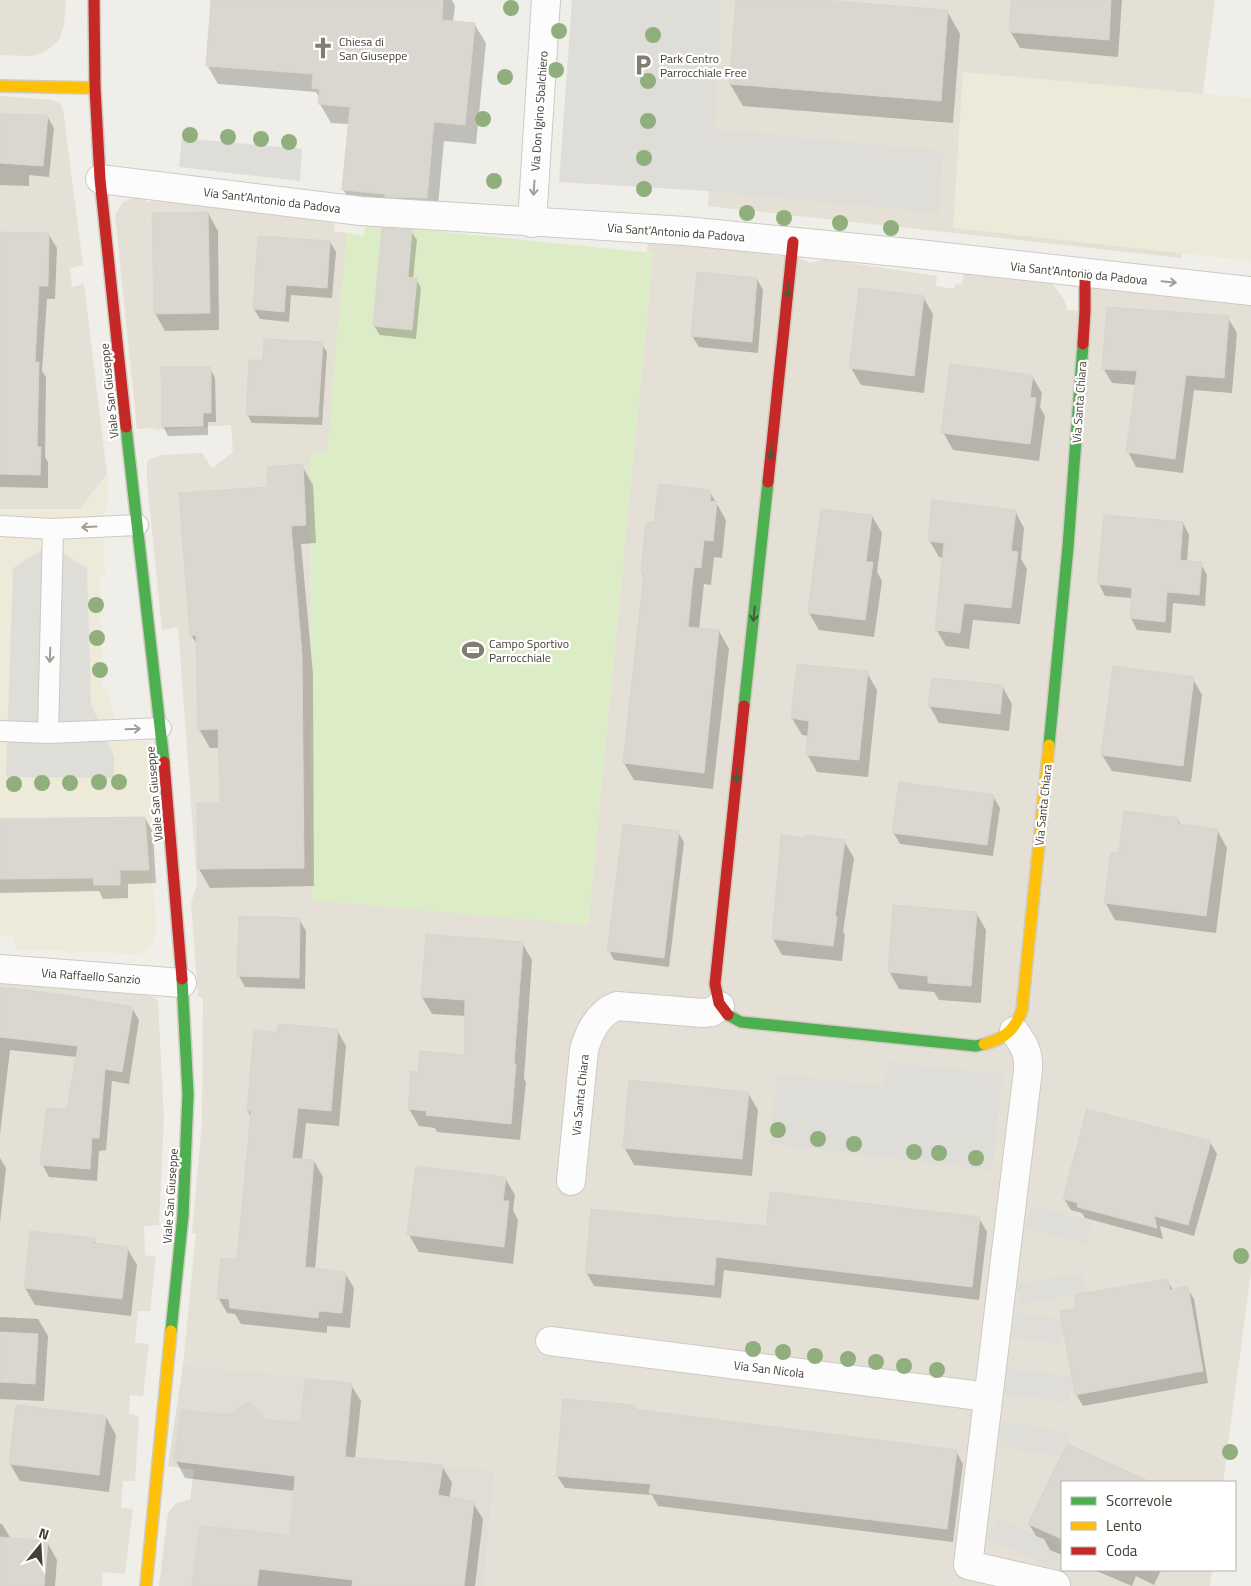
<svg xmlns="http://www.w3.org/2000/svg" width="1251" height="1586" font-family="'Titillium Web',sans-serif">
<style>
.residential{fill:#e5e0d5}
.industrial{fill:#e0ddd6}
.education{fill:#eeeada}
.green{fill:#dcecc7}
.parking{fill:#dfddd8}
.shadow{fill:#0003}
.building{fill:#dad7d1;stroke:#d8d5ce}
.lines{fill:none;stroke-linecap:round;stroke-linejoin:round}
.lane-casing{stroke:#cccac4;stroke-width:22}
.street-casing{stroke:#cccac4;stroke-width:30}
.fast-casing{stroke:#d0cbbf;stroke-width:14}
.slow-casing{stroke:#d0cbbf;stroke-width:14}
.jam-casing{stroke:#d0cbbf;stroke-width:14}
.lane{stroke:#fdfcfc;stroke-width:20}
.street{stroke:#fdfcfc;stroke-width:28}
.fast{stroke:#4caf50;stroke-width:11}
.slow{stroke:#ffc107;stroke-width:11}
.jam{stroke:#c62828;stroke-width:11}
.tree{fill:#90af7d}
.oneway{stroke:#a29e98}
.oneway2{stroke:#485c3b}
.labels{text-anchor:middle;dominant-baseline:central;stroke-width:4.5;stroke-linejoin:round;paint-order:stroke}
.poi-label{font-size:12px;fill:#464034;stroke:#fff;text-anchor:start}
.street-label{font-size:12px;fill:#464034;stroke:#fff}
</style>
<rect width="100%" height="100%" fill="#f0eee8"/>
<g class="residential">
<path d="M0 0H66L64 25 59 40 49 49 42 53 30 56 0 55Z"/>
<path d="M722 0H1215L1181 258 708 206Z"/>
<path d="M0 96 53 100 60 103 63 109 83 265 70 268 72 287 84 284 107 474 80 509H0Z"/>
<path d="M145 196 146 202 151 201 335 216 334 231 347 233 328 451 310 453 312 900 588 924 653 253 647 251 648 233 771 245 770 255 799 258 811 263 824 259 937 276 936 286 954 289 956 284 962 285 965 263 1051 282 1064 299 1067 310 1090 312 1093 285 1251 304V1272L1223 1482H1062V1570H1212L1210 1586H484L495 1470 345 1457 352 1384 183 1365 196 1233H192L202 1121 203 999 198 996 191 903 197 884 178 627 162 630 147 482V462L148 460 162 455 202 453 212 468 233 452 231 425 156 430 152 428 137 429 115 215 123 202 133 198Z"/>
<path d="M0 980 144 993 155 998 158 1002 164 1117 159 1225 144 1226 145 1255 156 1257 150 1311H138L135 1343 149 1344 143 1396 130 1395 129 1414 139 1416 135 1481H123L121 1508 133 1509 125 1574 103 1572 102 1586H0Z"/>
</g>
<path class="industrial" d="M183 1365 352 1383 345 1457 495 1470 484 1586H159L168 1513 175 1504 183 1501 190 1500 194 1470 168 1466Z"/>
<g class="education">
<path d="M963 72 1251 98V261L953 228Z"/>
<path d="M107 474 109 491 101 535 104 539 105 575 100 576 102 689H107L120 741H150L152 883 157 925 154 940 150 947 146 951 139 954 15 949 14 937 0 936V509H80Z"/>
</g>
<path class="green" d="M365 224 653 253 588 925 312 900 310 452 328 451 336 343 347 233 364 236Z"/>
<g class="parking">
<path d="M572 0H722L714 129 943 151 939 213 708 191 559 182Z"/>
<path d="M182 138 302 149 300 181 179 167Z"/>
<path d="M49 545 87 568 91 704 114 756V778L6 777 13 568Z"/>
<path d="M888 1062 1003 1074 992 1170 770 1144 777 1074 885 1086Z"/>
<path d="M1031 1206 1092 1221 1086 1244 1025 1228Z"/>
<path d="M1082 1273 1086 1293 1021 1304 1017 1284Z"/>
<path d="M1015 1312 1062 1320 1064 1331 1062 1345 1012 1337Z"/>
<path d="M1008 1368 1071 1377 1072 1384 1069 1403 1005 1394Z"/>
<path d="M1002 1421 1068 1432 1066 1444 1061 1457 999 1447Z"/>
<path d="M999 1518 1062 1547V1556L1056 1570 986 1538Z"/>
</g>
<g class="shadow">
<path d="M213 0H452L455 6 453 22 475 25 486 43 476 144 444 141 437 216 354 208 343 189 349 124 331 123 320 104V99L316 92 218 84 207 65Z"/>
<path d="M737 0H805L947 11 960 34 953 123 743 106 730 84Z"/>
<path d="M1012 0H1122L1118 57 1020 48 1010 31Z"/>
<path d="M0 115 47 116 54 128 49 177 29 175V186L0 185Z"/>
<path d="M208 213 218 231 219 330 165 331 155 313Z"/>
<path d="M411 231 417 240 413 279H416L421 288 416 339 380 335 374 326Z"/>
<path d="M0 233 49 235 57 248 55 299H47L42 371 46 377 45 457 48 462V488L0 487Z"/>
<path d="M330 242 336 252 332 298 291 295 289 322 260 319 254 309Z"/>
<path d="M757 279 763 290 758 353 699 347 692 336Z"/>
<path d="M923 297 933 314 924 393 861 385 851 368Z"/>
<path d="M1228 318 1237 333 1232 393 1194 390 1183 473 1136 467 1128 452 1137 385 1112 383 1103 368Z"/>
<path d="M322 344 327 352 322 425 252 423 247 414 264 361Z"/>
<path d="M210 368 215 378 216 422H208V435L168 436 163 426Z"/>
<path d="M1032 376 1042 393 1040 407 1045 416 1039 461 953 450 943 432Z"/>
<path d="M302 466 313 485 316 543 301 544 313 674 314 886 210 888 199 869 221 804 220 748H210L199 729 198 646 191 635 269 489Z"/>
<path d="M710 492 726 520 722 558 714 557 711 585 704 584 699 629 719 631 729 649 713 789 634 780 624 763 645 578 642 573 655 524Z"/>
<path d="M1015 511 1024 528 1021 559 1027 569 1020 624 973 620 969 649 946 646 936 629 944 558 939 557 929 540Z"/>
<path d="M872 516 882 533 877 572 882 581 874 637 819 630 809 613Z"/>
<path d="M1183 523 1189 535 1187 562 1201 564 1207 575 1205 606 1173 603 1171 633 1137 630 1131 618 1132 598 1105 596 1099 584Z"/>
<path d="M867 673 877 690 868 777 817 772 807 754 809 736 802 735 792 718Z"/>
<path d="M1193 679 1202 695 1191 782 1112 771 1102 755Z"/>
<path d="M1002 686 1012 704 1009 731 939 723 929 705Z"/>
<path d="M993 796 1000 808 993 856 900 844 893 832Z"/>
<path d="M145 818 153 832 156 883 128 884V898L103 899 99 891 0 893V820Z"/>
<path d="M1178 819 1181 826 1217 830 1227 848 1216 933 1115 920 1105 902 1120 855Z"/>
<path d="M678 832 684 842 669 967 614 960 609 951Z"/>
<path d="M844 841 854 858 843 932 845 935 842 961 782 955 773 939Z"/>
<path d="M976 913 986 930 981 1003 939 1000 934 992 899 989 889 971Z"/>
<path d="M299 919 306 931 305 989 245 987 239 976Z"/>
<path d="M522 943 532 960 524 1079 526 1082 520 1140 437 1132 435 1128 419 1126 409 1109 420 1073 465 1057 466 1016 432 1014 422 997Z"/>
<path d="M0 989 132 1008 139 1020 129 1084 112 1081 106 1150 99 1151 97 1181 49 1177 42 1164 68 1110 77 1057 10 1050 0 1134Z"/>
<path d="M337 1030 346 1046 339 1126 306 1123 302 1160 314 1161 323 1177 315 1269 345 1273 354 1288 350 1328 327 1326V1333L241 1324 235 1314 227 1313 218 1297 238 1261 251 1117 248 1111 278 1033Z"/>
<path d="M748 1093 758 1110 752 1176 634 1165 624 1147Z"/>
<path d="M1210 1142 1217 1154 1194 1236 1160 1226 1163 1239 1085 1218 1082 1213 1071 1210 1064 1199Z"/>
<path d="M0 1158 6 1168 0 1223Z"/>
<path d="M505 1178 515 1195 513 1210 518 1220 513 1264 419 1252 409 1235Z"/>
<path d="M979 1218 987 1232 979 1300 724 1270 721 1298 594 1286 586 1272 767 1227Z"/>
<path d="M94 1239 97 1245 127 1248 137 1265 131 1316 35 1305 25 1288Z"/>
<path d="M1167 1280 1173 1290 1187 1288 1194 1299 1208 1383 1083 1406 1076 1394Z"/>
<path d="M0 1317 38 1319 48 1336 44 1401 0 1399Z"/>
<path d="M351 1385 361 1401 355 1459 442 1466 452 1483 449 1499 473 1503 483 1519 475 1586H193L291 1537 295 1491 185 1478 176 1461 265 1421 302 1424Z"/>
<path d="M634 1406 637 1411 956 1451 963 1464 953 1542 658 1506 652 1495 565 1488 557 1476Z"/>
<path d="M106 1417 116 1435 109 1492 20 1481 10 1464Z"/>
<path d="M1067 1445 1148 1482H1062V1555L1050 1550 1044 1539 1036 1536 1029 1524Z"/>
<path d="M0 1524H2L11 1539 47 1542 57 1560 55 1586H0Z"/>
<path d="M1094 1570H1161L1154 1585 1136 1576 1132 1586Z"/>
</g>
<g class="building">
<path d="M211 0H443L442 20 475 23 465 125 434 122 427 198 385 197V194L342 190 350 107 318 104 320 89 312 88 313 74 206 66Z"/>
<path d="M736 0H821L948 10 941 101 729 84Z"/>
<path d="M1011 0H1111L1109 40 1009 32Z"/>
<path d="M0 114 48 115 43 166 0 163Z"/>
<path d="M208 212 210 313 154 314 152 213Z"/>
<path d="M382 228 412 230 408 277 417 278 412 330 373 326Z"/>
<path d="M0 232 49 233 48 286H39L35 362H39L37 447H41L40 475 0 474Z"/>
<path d="M258 236 330 241 327 288 286 285 284 312 253 309Z"/>
<path d="M697 272 757 278 752 342 691 336Z"/>
<path d="M859 288 924 296 914 376 849 368Z"/>
<path d="M1107 307 1229 316 1224 378 1186 375 1175 459 1126 452 1137 371 1102 369Z"/>
<path d="M264 339 323 342 318 417 246 415 249 360H263Z"/>
<path d="M950 364 1033 375 1030 397 1036 398 1030 444 941 433Z"/>
<path d="M161 367H211V413H203V426L162 427Z"/>
<path d="M303 464 306 525 291 526 302 654 304 868 198 869 197 803H220L218 729 198 730 196 635 190 636 179 493 267 487V467Z"/>
<path d="M658 484 711 490 710 501 717 502 713 541 704 540 701 568 694 567 688 627 719 630 704 773 623 763 644 573H641L646 522 654 523Z"/>
<path d="M932 500 1016 510 1011 551 1018 552 1011 608 964 603 960 633 935 630 944 543 928 541Z"/>
<path d="M821 509 872 515 866 562H873L865 620 808 613Z"/>
<path d="M1104 515 1183 522 1180 560 1202 562 1199 595 1167 592 1165 622 1130 618 1132 588 1097 584Z"/>
<path d="M797 664 868 671 859 760 806 755 809 721 791 718Z"/>
<path d="M1113 666 1194 677 1183 766 1101 755Z"/>
<path d="M932 678 1003 685 1000 714 928 706Z"/>
<path d="M899 782 994 795 987 845 892 833Z"/>
<path d="M1124 811 1178 818V824L1218 829 1206 916 1104 903 1111 853H1119Z"/>
<path d="M145 817 149 870H120V885H94L93 878 0 879V819Z"/>
<path d="M623 824 679 831 664 958 607 951Z"/>
<path d="M781 835 805 838V835L845 840 835 917H837L833 946 772 939Z"/>
<path d="M893 905 977 912 971 986 928 983V976L888 972Z"/>
<path d="M239 916 300 918 299 978 237 976Z"/>
<path d="M426 934 523 942 514 1063 516 1064 511 1124 426 1115 427 1111 408 1109 411 1071 418 1072 420 1051 464 1055 465 1000 421 997Z"/>
<path d="M0 987 57 994 133 1007 122 1072 105 1069 99 1138H92L90 1169 40 1165 47 1108 67 1109 78 1046 0 1037Z"/>
<path d="M278 1024 338 1029 331 1111 298 1108 292 1158 314 1160 305 1267 346 1272 342 1313 319 1311 318 1318 230 1308 229 1299 217 1298 221 1258 237 1260 251 1111H247L254 1030 277 1032Z"/>
<path d="M629 1080 749 1092 742 1159 623 1148Z"/>
<path d="M1087 1109 1211 1141 1188 1225 1154 1216 1157 1228 1077 1207 1078 1203 1063 1199Z"/>
<path d="M416 1166 506 1177 503 1201H509L504 1247 407 1235Z"/>
<path d="M770 1192 980 1217 972 1287 716 1257 714 1285 585 1273 591 1209 766 1226Z"/>
<path d="M30 1231 95 1238 94 1243 128 1247 122 1299 24 1288Z"/>
<path d="M1168 1279 1170 1290 1188 1286 1203 1371 1075 1395 1060 1311 1076 1308 1074 1295Z"/>
<path d="M0 1332 38 1334 35 1384 0 1382Z"/>
<path d="M305 1379 352 1383 345 1457 443 1465 438 1495 474 1502 464 1586H352L353 1580 259 1569 257 1586H192L200 1526 290 1535 295 1476 174 1461 181 1410 227 1415 249 1402 266 1420 301 1423Z"/>
<path d="M563 1399 635 1405 634 1409 957 1450 947 1529 649 1493 651 1484 556 1476Z"/>
<path d="M16 1405 106 1416 99 1475 9 1464Z"/>
<path d="M1067 1444 1151 1482H1062V1539L1028 1524Z"/>
<path d="M0 1537 48 1541 44 1586H0Z"/>
</g>
<g class="lines">
<g class="lane-casing">
<g id="lane">
<path d="M138 525 53 529 48 733 161 728"/>
<path d="M0 526 53 529"/>
<path d="M0 731 48 733"/>
</g>
</g>
<g class="street-casing">
<g id="street">
<path d="M100 179 361 211 685 231 918 254 1251 291"/>
<path d="M532 223 546 0"/>
<path d="M0 969 182 983"/>
<path d="M1014 1031C1024 1045 1029 1052 1028 1070L968 1565 1056 1585"/>
<path d="M571 1181 584 1050C589 1032 598 1013 617 1006L703 1013 712 1012 720 1006"/>
<path d="M550 1341 988 1397"/>
</g>
</g>
<g class="fast-casing">
<g id="fast">
<path d="M126 427 164 762"/>
<path d="M744 706 768 482"/>
<path d="M1049 745 1068 547 1083 344"/>
<path d="M728 1015 741 1022 976 1046 984 1044"/>
<path d="M171 1331 183 1215 188 1094 182 979"/>
</g>
</g>
<g class="slow-casing">
<g id="slow">
<path d="M0 86 95 88"/>
<path d="M984 1044C1004 1039 1015 1030 1022 1010L1049 745"/>
<path d="M146 1586 171 1331"/>
</g>
</g>
<g class="jam-casing">
<g id="jam">
<path d="M94 0 95 88 100 179 126 427"/>
<path d="M1083 344 1085 311V274"/>
<path d="M768 482 793 242"/>
<path d="M164 762 182 979"/>
<path d="M728 1015 719 1003 715 984 744 706"/>
</g>
</g>
<use href="#lane" class="lane"/>
<use href="#street" class="street"/>
<use href="#fast" class="fast"/>
<use href="#slow" class="slow"/>
<use href="#jam" class="jam"/>
</g>
<g class="tree">
<circle cx="511" cy="8" r="8"/>
<circle cx="559" cy="31" r="8"/>
<circle cx="653" cy="35" r="8"/>
<circle cx="556" cy="70" r="8"/>
<circle cx="505" cy="77" r="8"/>
<circle cx="648" cy="81" r="8"/>
<circle cx="483" cy="119" r="8"/>
<circle cx="648" cy="121" r="8"/>
<circle cx="190" cy="135" r="8"/>
<circle cx="228" cy="137" r="8"/>
<circle cx="261" cy="139" r="8"/>
<circle cx="289" cy="142" r="8"/>
<circle cx="644" cy="158" r="8"/>
<circle cx="494" cy="181" r="8"/>
<circle cx="644" cy="189" r="8"/>
<circle cx="747" cy="213" r="8"/>
<circle cx="784" cy="218" r="8"/>
<circle cx="840" cy="223" r="8"/>
<circle cx="891" cy="228" r="8"/>
<circle cx="96" cy="605" r="8"/>
<circle cx="97" cy="638" r="8"/>
<circle cx="100" cy="670" r="8"/>
<circle cx="99" cy="782" r="8"/>
<circle cx="119" cy="782" r="8"/>
<circle cx="42" cy="783" r="8"/>
<circle cx="70" cy="783" r="8"/>
<circle cx="14" cy="784" r="8"/>
<circle cx="778" cy="1130" r="8"/>
<circle cx="818" cy="1139" r="8"/>
<circle cx="854" cy="1144" r="8"/>
<circle cx="914" cy="1152" r="8"/>
<circle cx="939" cy="1153" r="8"/>
<circle cx="976" cy="1158" r="8"/>
<circle cx="1241" cy="1256" r="8"/>
<circle cx="753" cy="1349" r="8"/>
<circle cx="783" cy="1352" r="8"/>
<circle cx="815" cy="1356" r="8"/>
<circle cx="848" cy="1359" r="8"/>
<circle cx="876" cy="1362" r="8"/>
<circle cx="904" cy="1366" r="8"/>
<circle cx="937" cy="1370" r="8"/>
<circle cx="1230" cy="1452" r="8"/>
</g>
<defs><path id="oneway-shaft" d="M-6 0H5M1.5-3L5.5 0L1.5 3" fill="none" stroke-width="1.6" stroke-linecap="round" stroke-linejoin="round" transform="scale(1.25)"/></defs>
<g class="oneway">
<use href="#oneway-shaft" transform="translate(534 188) rotate(94)"/>
<use href="#oneway-shaft" transform="translate(1169 282) rotate(6)"/>
<use href="#oneway-shaft" transform="translate(89 527) rotate(177)"/>
<use href="#oneway-shaft" transform="translate(50 655) rotate(92)"/>
<use href="#oneway-shaft" transform="translate(133 729) rotate(-2)"/>
</g>
<g class="oneway2">
<use href="#oneway-shaft" transform="translate(788 290) rotate(96)"/>
<use href="#oneway-shaft" transform="translate(771 452) rotate(96)"/>
<use href="#oneway-shaft" transform="translate(754 614) rotate(96)"/>
<use href="#oneway-shaft" transform="translate(737 775) rotate(96)"/>
</g>
<defs>
<g id="church-bare" transform="scale(1.725)"><path d="M-1.2-6h2.4v3.5h3.3v2.4h-3.3V6h-2.4V-.1h-3.3v-2.4h3.3Z" fill="#827d73" stroke="#fff" stroke-width="2.5" paint-order="stroke"/></g>
<g id="parking-bare" transform="scale(1.725)"><path d="M-3.5-5.5H1a3.5 3.5 0 0 1 0 7H-1V5.5H-3.5ZM-1-3.4V-.6H.8a1.4 1.4 0 0 0 0-2.8Z" fill="#827d73" stroke="#fff" stroke-width="2.5" paint-order="stroke"/></g>
<g id="stadium-bare" transform="scale(1.725)"><path d="M0-5a6.5 5 0 1 0 0 10a6.5 5 0 1 0 0-10ZM-3.5-1.8h7v3.6h-7Z" fill="#827d73" stroke="#fff" stroke-width="2.5" paint-order="stroke"/></g>
</defs>
<g fill-rule="evenodd">
<use href="#church-bare" x="323" y="48"/>
<use href="#parking-bare" x="643" y="65"/>
<use href="#stadium-bare" x="473" y="650"/>
</g>
<g class="labels">
<g class="poi-label">
<text x="339" y="41">Chiesa di<tspan x="339" dy="14">San Giuseppe</tspan></text>
<text x="660" y="58">Park Centro<tspan x="660" dy="14">Parrocchiale Free</tspan></text>
<text x="489" y="643">Campo Sportivo<tspan x="489" dy="14">Parrocchiale</tspan></text>
</g>
<g class="street-label">
<text transform="translate(539 111) rotate(-86)">Via Don Igino Sbalchiero</text>
<text transform="translate(272 200) rotate(7)">Via Sant'Antonio da Padova</text>
<text transform="translate(676 232) rotate(4)">Via Sant'Antonio da Padova</text>
<text transform="translate(1079 273) rotate(6)">Via Sant'Antonio da Padova</text>
<text transform="translate(109 391) rotate(-96)">Viale San Giuseppe</text>
<text transform="translate(1079 402) rotate(-86)">Via Santa Chiara</text>
<text transform="translate(154 794) rotate(-95)">Viale San Giuseppe</text>
<text transform="translate(1043 805) rotate(-84)">Via Santa Chiara</text>
<text transform="translate(91 976) rotate(4)">Via Raffaello Sanzio</text>
<text transform="translate(580 1095) rotate(-84)">Via Santa Chiara</text>
<text transform="translate(170 1196) rotate(-86)">Viale San Giuseppe</text>
<text transform="translate(769 1369) rotate(7)">Via San Nicola</text>
</g>
</g>
<rect x="1061" y="1481" width="175" height="90" fill="#ffffff" stroke="#b5b3ae"/>
<rect x="1071" y="1497" width="25" height="8" fill="#4caf50" stroke="#b5b3ae"/>
<text x="1106" y="1506" font-size="15" fill="#464034">Scorrevole</text>
<rect x="1071" y="1522" width="25" height="8" fill="#ffc107" stroke="#b5b3ae"/>
<text x="1106" y="1531" font-size="15" fill="#464034">Lento</text>
<rect x="1071" y="1547" width="25" height="8" fill="#c62828" stroke="#b5b3ae"/>
<text x="1106" y="1556" font-size="15" fill="#464034">Coda</text>
<g transform="translate(40 1546) rotate(18)" stroke="#ffffff" stroke-width="4" paint-order="stroke">
<path d="M0-4L9 19L0 12L-9 19Z" fill="#464034"/>
<text y="-8" font-size="14" font-weight="bold" text-anchor="middle" fill="#464034">N</text>
</g>
</svg>
